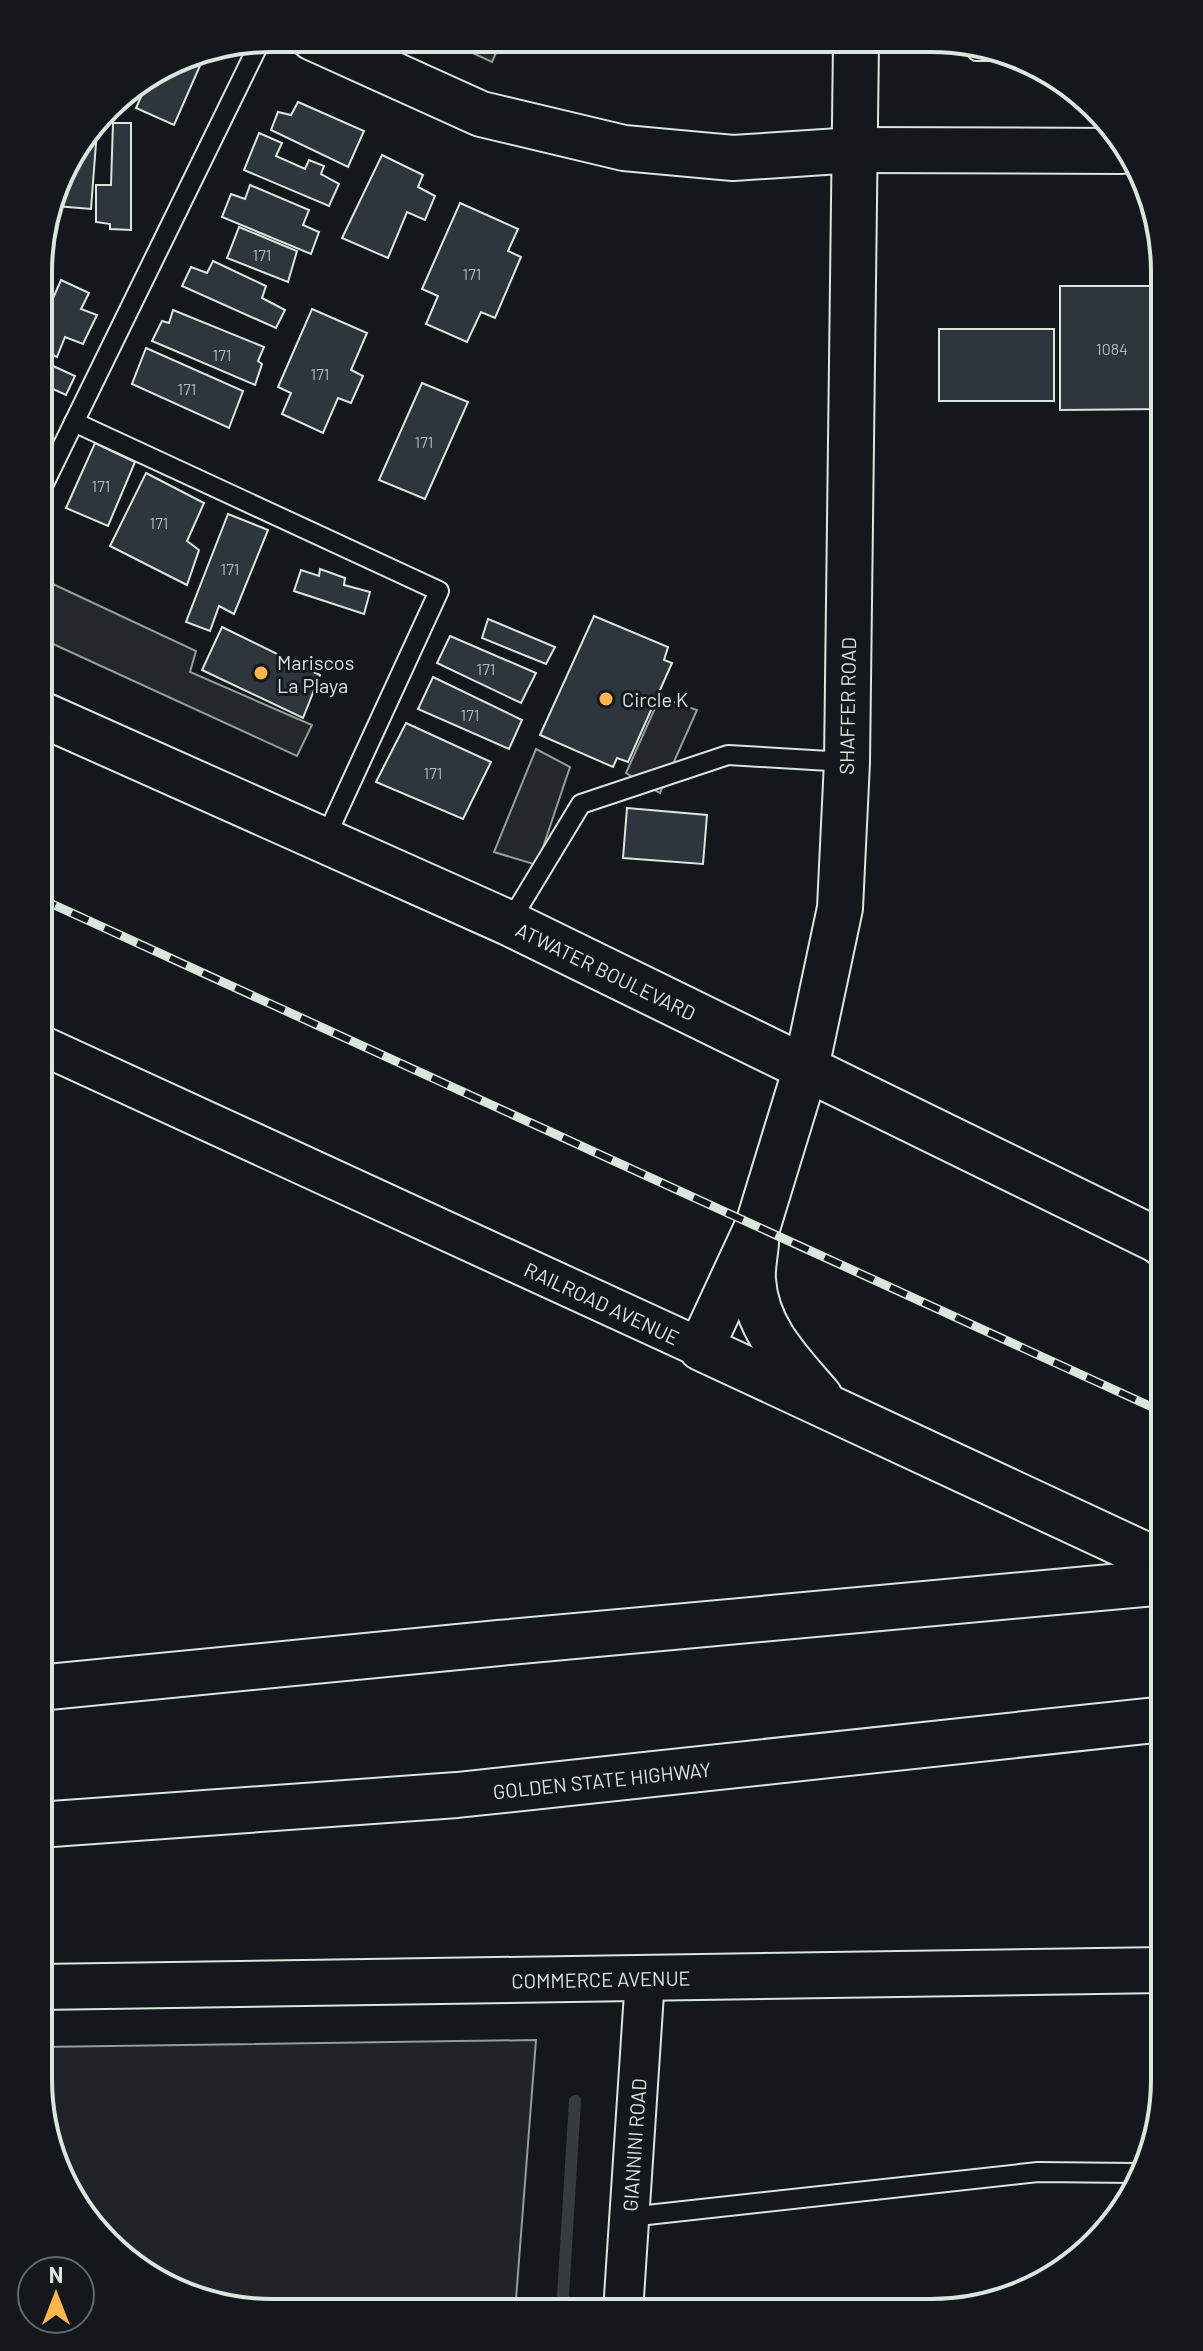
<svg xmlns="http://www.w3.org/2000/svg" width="1203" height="2351" font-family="Barlow,sans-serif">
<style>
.green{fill:#202428;stroke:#939e99;stroke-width:2}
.parking{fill:#24282b;stroke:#939e99;stroke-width:2}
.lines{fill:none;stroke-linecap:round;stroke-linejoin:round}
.stream{stroke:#363b3e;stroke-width:12}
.building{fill:#2c363c;stroke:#d8e6dc;stroke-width:2}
.service-casing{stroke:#d8e6dc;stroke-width:22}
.minor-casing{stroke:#d8e6dc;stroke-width:42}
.tertiary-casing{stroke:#d8e6dc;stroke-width:48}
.secondary-casing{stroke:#d8e6dc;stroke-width:48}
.motorway-casing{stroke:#d8e6dc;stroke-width:48}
.service{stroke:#14181c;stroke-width:18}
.minor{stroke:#14181c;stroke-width:38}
.tertiary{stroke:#14181c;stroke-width:44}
.secondary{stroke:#14181c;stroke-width:44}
.motorway{stroke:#14181c;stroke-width:44}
.rail-casing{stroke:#d8e6dc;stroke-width:9}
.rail{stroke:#14181c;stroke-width:6;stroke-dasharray:18;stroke-linecap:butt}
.poi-dot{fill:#ffb74d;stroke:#14181c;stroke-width:3}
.labels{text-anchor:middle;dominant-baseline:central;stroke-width:6;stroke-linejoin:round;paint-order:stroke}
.number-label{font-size:16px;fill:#adbab4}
.poi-label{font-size:20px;fill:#d8e6dc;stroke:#14181c;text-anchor:start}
.street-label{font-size:20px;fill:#d8e6dc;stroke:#14181c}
.rim{fill:none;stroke:#d8e6dc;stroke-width:4}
</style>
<rect width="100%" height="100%" fill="#14181c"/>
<path class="green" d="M536 2040 515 2312 241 2311 118 2255 50 2154 38 2079V2047Z"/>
<g class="parking">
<path d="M442 39H502L492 62Z"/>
<path d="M40 578 196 651 190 672 312 725 297 756 40 638Z"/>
<path d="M660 697 697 710 660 793 626 773Z"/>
<path d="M536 749 570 767 537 865 494 852Z"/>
</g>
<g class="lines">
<path class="stream" d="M562 2312 575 2101"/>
</g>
<g class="building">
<path d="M204 51 206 52 174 125 136 108 150 76 183 56Z"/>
<path d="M298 102 364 131 348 167 271 130 278 112 291 115Z"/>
<path d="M113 123H131V230L110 229V224L96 222V185H111Z"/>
<path d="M92 130H97L91 209 56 206 62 168Z"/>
<path d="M259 133 282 143 276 156 305 169 309 160 324 166 321 174 339 184 329 206 244 170Z"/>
<path d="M382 155 423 175 418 187 435 196 425 220 407 212 388 258 342 238Z"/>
<path d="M250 185 309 210 303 225 319 232 311 254 222 217 231 194 245 199Z"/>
<path d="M460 203 518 229 508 251 521 257 495 318 481 312 467 342 426 324 438 296 422 289Z"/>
<path d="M239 227 297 251 288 282 227 258Z"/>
<path d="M213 261 266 286 262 298 285 310 276 328 182 286 191 267 207 273Z"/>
<path d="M40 275 51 279 40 303Z"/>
<path d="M61 280 89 293 81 309 97 315 83 344 65 337 57 357 40 349V328Z"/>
<path d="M1060 286H1165V409L1060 410Z"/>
<path d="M312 309 367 333 351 370 363 376 351 403 338 398 323 433 282 414 291 393 278 387Z"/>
<path d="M173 310 264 347 258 361 262 364 255 385 152 341 162 321 169 323Z"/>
<rect x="939" y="329" width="115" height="72"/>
<path d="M146 348 243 391 229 428 132 384Z"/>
<path d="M40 360 75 376 66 395 51 388 47 395 40 392Z"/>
<path d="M422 383 468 402 425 499 379 480Z"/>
<path d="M95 443 135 462 108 526 66 508Z"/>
<path d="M146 473 204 503 187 541 199 550 187 585 110 546Z"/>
<path d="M228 514 268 530 234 614 219 606 210 631 186 622Z"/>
<path d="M320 569 345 578 344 585 370 592 364 614 294 591 301 570 319 576Z"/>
<path d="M594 616 668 647 664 660 672 663 628 762 617 758 613 767 540 735Z"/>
<path d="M488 619 555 647 546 664 482 638Z"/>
<path d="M222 627 320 675 303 718 202 670Z"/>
<path d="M450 636 536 673 521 703 437 663Z"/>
<path d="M433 677 522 720 509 749 418 709Z"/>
<path d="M406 723 491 762 463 819 376 782Z"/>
<path d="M627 808 707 815 703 864 623 858Z"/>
</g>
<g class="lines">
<g class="service-casing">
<g id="service">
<path d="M973 42 977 51H994"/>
<path d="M74 422 439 591 324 841"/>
<path d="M40 492 261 40"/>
<path d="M509 923 581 804 728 755 846 762"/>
<path d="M629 2217 1038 2172 1135 2173"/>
</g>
</g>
<g class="minor-casing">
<g id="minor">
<path d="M39 1044 701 1348"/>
<path d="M623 2312 645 1978"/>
</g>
</g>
<g class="tertiary-casing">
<g id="tertiary">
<path d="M313 38 481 114 624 148 733 158 855 150"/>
<path d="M806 1068 758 1225 701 1348 1165 1564"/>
<path d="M756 1243C755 1255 752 1268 753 1280 756 1329 790 1362 820 1397"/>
<path d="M38 1987 1164 1970"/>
</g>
</g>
<g class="secondary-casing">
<g id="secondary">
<path d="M855 150 1122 151"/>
<path d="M39 713 509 923 1165 1244"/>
<path d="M806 1068 840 908 847 762 856 42"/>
</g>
</g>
<g class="motorway-casing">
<g id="motorway">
<path d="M1161 1243H1165"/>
<path d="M38 1688 499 1643 1165 1582"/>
<path d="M38 1825 457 1795 1165 1719"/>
</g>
</g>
<use href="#service" class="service"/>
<use href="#minor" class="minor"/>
<use href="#tertiary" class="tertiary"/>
<use href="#secondary" class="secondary"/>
<use href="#motorway" class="motorway"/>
<g class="rail-casing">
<path id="rail" d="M39 898 1165 1413"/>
</g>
<use href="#rail" class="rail"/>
</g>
<g class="poi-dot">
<circle cx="261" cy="673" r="8"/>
<circle cx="606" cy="699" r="8"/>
</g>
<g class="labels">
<g class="number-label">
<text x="262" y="254">171</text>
<text x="472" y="273">171</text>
<text x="1112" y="348">1084</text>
<text x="222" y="354">171</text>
<text x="320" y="373">171</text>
<text x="187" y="388">171</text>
<text x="424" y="441">171</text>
<text x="101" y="485">171</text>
<text x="159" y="522">171</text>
<text x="230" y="568">171</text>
<text x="486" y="668">171</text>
<text x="470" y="714">171</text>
<text x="433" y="772">171</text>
</g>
<g class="poi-label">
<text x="277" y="662">Mariscos<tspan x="277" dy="23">La Playa</tspan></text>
<text x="622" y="699">Circle K</text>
</g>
<g class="street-label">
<text transform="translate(847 706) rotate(-89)">SHAFFER ROAD</text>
<text transform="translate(606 971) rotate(26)">ATWATER BOULEVARD</text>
<text transform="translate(602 1303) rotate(25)">RAILROAD AVENUE</text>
<text transform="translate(602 1780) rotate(-6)">GOLDEN STATE HIGHWAY</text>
<text transform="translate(601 1979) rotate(-1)">COMMERCE AVENUE</text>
<text transform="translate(634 2145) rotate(-86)">GIANNINI ROAD</text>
</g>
</g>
<path d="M0 0H1203V2351H0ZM272 52H931A220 220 0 0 1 1151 272V2079A220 220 0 0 1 931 2299H272A220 220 0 0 1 52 2079V272A220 220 0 0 1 272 52Z" fill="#14181c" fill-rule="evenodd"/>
<path class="rim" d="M272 52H931A220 220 0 0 1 1151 272V2079A220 220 0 0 1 931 2299H272A220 220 0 0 1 52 2079V272A220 220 0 0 1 272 52Z"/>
<g transform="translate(56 2295)"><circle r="38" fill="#14181c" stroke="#626a69" stroke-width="2"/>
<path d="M0-6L14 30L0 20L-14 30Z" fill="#ffb74d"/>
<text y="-12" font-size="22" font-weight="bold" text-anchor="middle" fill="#d8e6dc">N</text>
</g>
</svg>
